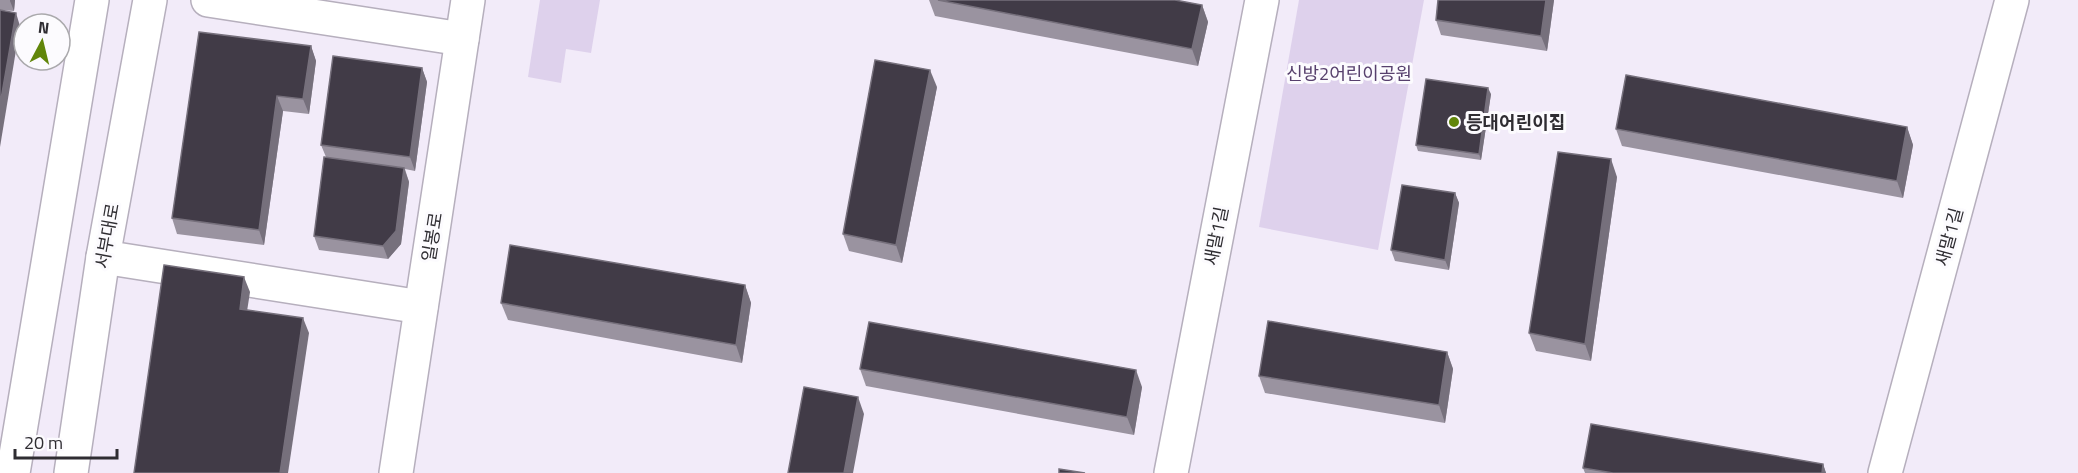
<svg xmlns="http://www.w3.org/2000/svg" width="2078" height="473" font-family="'Titillium Web','Noto Sans KR',sans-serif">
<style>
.green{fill:#ded1ec}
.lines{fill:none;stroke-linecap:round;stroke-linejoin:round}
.minor-casing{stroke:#b6afbd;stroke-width:36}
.major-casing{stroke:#b6afbd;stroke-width:36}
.minor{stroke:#fff;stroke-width:33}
.major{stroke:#fff;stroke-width:33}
.wall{fill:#9a93a0}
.shaded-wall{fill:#76707c}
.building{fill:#413b47;stroke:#76707c;stroke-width:1.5}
.poi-dot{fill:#61860a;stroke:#fcfbfe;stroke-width:2}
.labels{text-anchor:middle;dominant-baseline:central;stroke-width:6;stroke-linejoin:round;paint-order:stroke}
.park-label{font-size:18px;fill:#57406d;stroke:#fcfbfe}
.poi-label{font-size:18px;font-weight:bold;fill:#2f2d32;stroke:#fcfbfe;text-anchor:start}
.street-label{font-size:18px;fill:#2f2d32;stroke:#fcfbfe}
</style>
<rect width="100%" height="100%" fill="#f2ebf9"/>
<g class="green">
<path d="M540 0H600L591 53 566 49 561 83 528 77Z"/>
<path d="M1299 0H1424L1378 250 1259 227Z"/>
</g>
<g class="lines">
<g class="minor-casing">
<g id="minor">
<path d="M208 0 462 39"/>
<path d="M103 257 421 307"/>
<path d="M396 473 468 0"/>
<path d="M1171 473 1262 0"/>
<path d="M1885 473 2012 0"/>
</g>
</g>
<g class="major-casing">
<g id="major">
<path d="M13 473 92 0"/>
<path d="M71 473 103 257 150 0"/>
</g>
</g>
<use href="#minor" class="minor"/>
<use href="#major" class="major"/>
</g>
<g class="wall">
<path d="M0 0H15L14 11 0 10Z"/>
<path d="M929 0H1175L1202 5 1208 22 1198 66 935 16Z"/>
<path d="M1438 0H1554L1547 51 1441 35 1436 20Z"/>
<path d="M311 46 316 61 309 114 283 111 264 245 177 234 172 218Z"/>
<path d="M422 68 427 82 415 171 405 169 409 182 401 244 388 259 319 250 314 236 326 157 321 145Z"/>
<path d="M937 87 902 263 849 251 843 234Z"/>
<path d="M1491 94 1481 160 1418 151 1416 145Z"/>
<path d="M1907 127 1913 145 1903 198 1622 146 1616 129Z"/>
<path d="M1617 177 1591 361 1536 351 1529 333Z"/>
<path d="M1455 193 1459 203 1449 270 1395 261 1391 250Z"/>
<path d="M745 285 751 303 742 363 508 320 501 303Z"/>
<path d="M1447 352 1453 369 1445 423 1265 393 1259 376Z"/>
<path d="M860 369 1142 387 1134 435 866 386Z"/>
<path d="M1823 464 1826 473H1585L1583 468Z"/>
</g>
<g class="shaded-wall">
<path d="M10 0H15L14 11 10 1Z"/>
<path d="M1546 0H1554L1547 51 1541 36Z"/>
<path d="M1202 5 1208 22 1198 66 1192 49Z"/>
<path d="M16 13 20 26 0 147V105Z"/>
<path d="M311 46 316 61 309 114 303 99Z"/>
<path d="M422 68 427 82 415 171 410 157Z"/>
<path d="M930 70 937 87 902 263 896 245Z"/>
<path d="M1488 88 1491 94 1481 160 1479 154Z"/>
<path d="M277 96 283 111 264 245 259 230Z"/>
<path d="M1907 127 1913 145 1903 198 1897 181Z"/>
<path d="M1611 159 1617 177 1591 361 1585 344Z"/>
<path d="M404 168 409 182 401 244 388 259 383 246Z"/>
<path d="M1455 193 1459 203 1449 270 1445 260Z"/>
<path d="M244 277 250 292 245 324 240 309Z"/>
<path d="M745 285 751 303 742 363 736 345Z"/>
<path d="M303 318 309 333 288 473H280Z"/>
<path d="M1447 352 1453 369 1445 423 1439 405Z"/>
<path d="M1136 370 1142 387 1134 435 1127 417Z"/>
<path d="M858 397 864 414 853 473H844Z"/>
<path d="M1823 464 1826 473H1822Z"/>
</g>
<g class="building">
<path d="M938 0H1175L1202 5 1192 49Z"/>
<path d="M1438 0H1546L1541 36 1436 20Z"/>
<path d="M0 10 16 13 0 105Z"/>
<path d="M199 32 311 46 303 99 277 96 259 230 172 218Z"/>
<path d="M333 56 422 68 410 157 321 145Z"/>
<path d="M875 60 930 70 896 245 843 234Z"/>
<path d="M1626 75 1907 127 1897 181 1616 129Z"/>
<path d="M1426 79 1488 88 1479 154 1416 145Z"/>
<path d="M1558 152 1611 159 1585 344 1529 333Z"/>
<path d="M324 157 404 168 396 231 383 246 314 236Z"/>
<path d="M1402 185 1455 193 1445 260 1391 250Z"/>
<path d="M510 245 745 285 736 345 501 303Z"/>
<path d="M164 265 244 277 240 309 303 318 280 473H134Z"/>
<path d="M1268 321 1447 352 1439 405 1259 376Z"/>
<path d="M869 322 1136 370 1127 417 860 369Z"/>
<path d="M804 387 858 397 844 473H788Z"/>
<path d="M1591 424 1823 464 1822 473H1613L1583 468Z"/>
<path d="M1059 469 1085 473H1059Z"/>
</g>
<circle class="poi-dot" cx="1454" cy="122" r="6"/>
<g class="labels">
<g class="park-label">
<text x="1349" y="73">신방2어린이공원</text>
</g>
<g class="poi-label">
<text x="1466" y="122">등대어린이집</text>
</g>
<g class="street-label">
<text transform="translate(107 236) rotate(-80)">서부대로</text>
<text transform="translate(1216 236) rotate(-79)">새말1길</text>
<text transform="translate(432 237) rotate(-81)">일봉로</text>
<text transform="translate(1949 237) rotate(-75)">새말1길</text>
</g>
</g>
<g transform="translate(42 42) rotate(7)"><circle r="28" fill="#fcfbfe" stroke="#aaa9ac" stroke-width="1.5"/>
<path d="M0-4.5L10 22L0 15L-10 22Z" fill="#61860a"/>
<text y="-9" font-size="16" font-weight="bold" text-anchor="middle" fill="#2f2d32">N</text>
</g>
<path d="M15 449v9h102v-9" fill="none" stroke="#2f2d32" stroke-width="3"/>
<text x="24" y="449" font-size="18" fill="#2f2d32" stroke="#fcfbfe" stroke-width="4.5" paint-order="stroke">20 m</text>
</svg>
